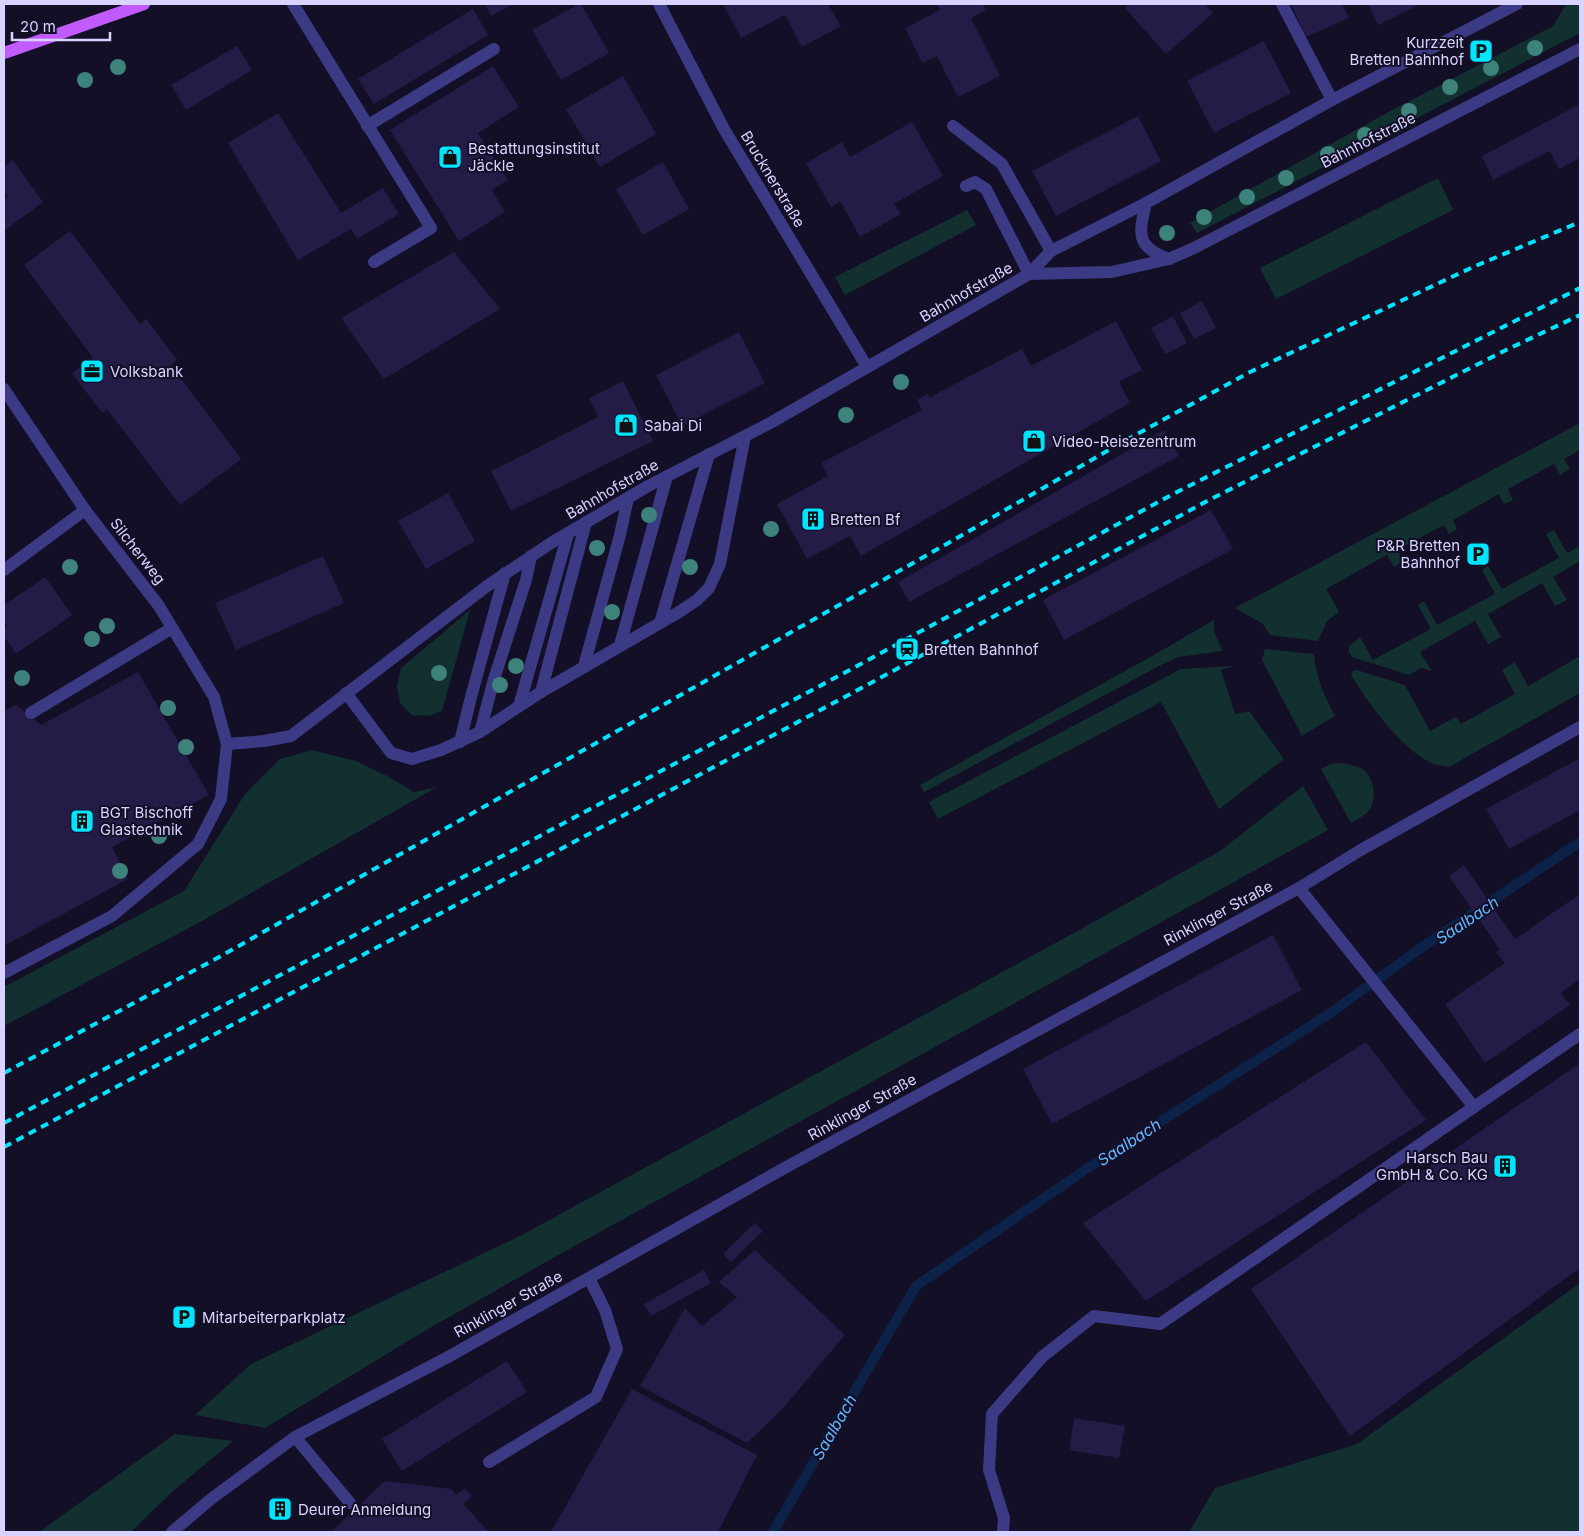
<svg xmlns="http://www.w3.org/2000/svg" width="1584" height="1536" font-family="Inter,sans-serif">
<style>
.green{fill:#12302f}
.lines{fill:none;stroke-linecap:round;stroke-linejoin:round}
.stream{stroke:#0c2248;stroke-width:10}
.building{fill:#241b47}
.lane{stroke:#3d3a85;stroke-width:12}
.street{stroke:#3d3a85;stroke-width:12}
.primary{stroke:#c25bff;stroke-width:12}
.rail{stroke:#00e5ff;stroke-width:4;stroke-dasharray:8 6;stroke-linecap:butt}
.tree{fill:#3d827b}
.labels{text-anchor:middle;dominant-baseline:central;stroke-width:4;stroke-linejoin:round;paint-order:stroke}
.poi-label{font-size:15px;fill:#d9d4ff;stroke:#130f26;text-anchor:start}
.street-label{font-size:15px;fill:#d9d4ff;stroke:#130f26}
.water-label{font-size:16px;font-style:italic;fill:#62b6ff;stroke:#130f26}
</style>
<rect width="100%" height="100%" fill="#130f26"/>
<g class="green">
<path d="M1566 4H1580V33L1197 233 1190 223 1381 116 1553 26Z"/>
<path d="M1438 178 1453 210 1276 299 1260 268Z"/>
<path d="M967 210 976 225 845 295 835 277Z"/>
<path d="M1580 423V450L1564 459 1570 469 1560 475 1554 464 1508 489 1513 500 1504 504 1499 494 1453 520 1457 529 1449 534 1444 525 1397 550 1403 561 1394 567 1387 555 1326 589 1339 612 1327 621 1318 641 1270 635 1263 624 1235 608Z"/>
<path d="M1554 530 1567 553 1580 546V561L1553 577 1567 600 1555 606 1542 583 1488 614 1501 637 1488 644 1475 621 1420 652 1432 671 1421 668 1409 675 1352 657 1349 652V646L1360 637 1373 660 1431 629 1418 605 1424 601 1437 625 1495 594 1482 570 1488 566 1502 589 1559 558 1546 534Z"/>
<path d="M470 610 442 711 429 716 412 715 400 703 397 686 401 668Z"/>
<path d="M1214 620V632L1223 651 1178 657 1159 666 924 792 920 785 1152 656Z"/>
<path d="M1265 649 1314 654C1316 678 1324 695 1335 716L1302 736 1262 660Z"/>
<path d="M1580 656V693L1449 767C1445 766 1440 766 1437 765 1405 755 1368 703 1351 675L1353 671 1357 670 1405 685 1430 731 1456 717 1461 724 1515 694 1502 670 1515 662 1528 686Z"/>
<path d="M1234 666 1221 670 1235 714 1249 711 1284 759 1219 809 1161 702 938 819 929 802 1181 669Z"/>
<path d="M312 750 356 761 389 777 414 792 437 787 202 921 4 1026V987L184 891 245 794 280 759Z"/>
<path d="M1343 763C1350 765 1360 766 1365 771 1374 780 1377 798 1370 809 1366 815 1358 819 1351 823L1321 769 1331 764Z"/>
<path d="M1303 786 1328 830 560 1254 428 1329 265 1428 195 1415 251 1364 522 1235 1081 929 1220 851Z"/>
<path d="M1580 1283V1532H1189L1215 1488 1357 1444Z"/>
<path d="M175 1434 233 1441 173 1491 131 1532H39Z"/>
</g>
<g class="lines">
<path class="stream" d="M773 1532 916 1286 1088 1168 1329 1014 1428 943 1580 842"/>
</g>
<g class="building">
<path d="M485 4H513L491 16Z"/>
<path d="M579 4H581L609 53 561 80 532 30Z"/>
<path d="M723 4H828L841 26 802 47 785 15 741 38Z"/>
<path d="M937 4H983L986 10 971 18 1000 76 958 97 937 56 922 63 905 28 940 10Z"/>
<path d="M1130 4H1205L1213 13 1166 54 1125 8Z"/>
<path d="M1291 4H1342L1349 18 1306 37Z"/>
<path d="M1368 4H1421L1378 25Z"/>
<path d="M473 9 488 35 374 104 358 79Z"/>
<path d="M1264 41 1291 93 1214 133 1187 81Z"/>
<path d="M237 46 252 70 186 110 171 85Z"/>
<path d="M493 66 519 107 478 133 508 180 492 190 505 212 459 241 390 130Z"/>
<path d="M623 76 656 134 600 167 566 109Z"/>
<path d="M1580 104V158L1559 169 1550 151 1493 180 1482 156Z"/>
<path d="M278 113 341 213 383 188 399 214 357 239 351 229 298 260 228 143Z"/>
<path d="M1138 116 1161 161 1056 216 1032 171Z"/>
<path d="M912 122 943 176 894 204 901 214 860 237 840 201 831 207 806 163 842 142 850 157Z"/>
<path d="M13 160 43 202 4 231V200L8 197 4 191V167Z"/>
<path d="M663 162 689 209 643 235 616 189Z"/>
<path d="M70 231 140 324 146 319 177 360 171 365 241 459 180 505 107 409 102 413 72 373 93 358 24 265Z"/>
<path d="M454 252 500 309 384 379 341 318Z"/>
<path d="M1202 301 1216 328 1194 339 1180 313Z"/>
<path d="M1173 316 1187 343 1165 354 1151 328Z"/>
<path d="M1116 321 1142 370 1119 382 1130 403 861 556 850 536 807 559 777 504 828 476 821 463 922 410 917 400 928 394 930 397 1022 349 1031 366Z"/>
<path d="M739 332 765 383 682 426 656 375Z"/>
<path d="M623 381 653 441 511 511 491 471 598 417 589 398Z"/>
<path d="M1164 430 1179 456 909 602 898 582Z"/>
<path d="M448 493 475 541 426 569 398 521Z"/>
<path d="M1211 510 1233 549 1064 640 1043 600Z"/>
<path d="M323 556 344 603 236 650 215 603Z"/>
<path d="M45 577 72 615 16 654 4 636V628L7 626 4 622V605Z"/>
<path d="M138 672 209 795 112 847 128 879 4 946V711L16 705 41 725Z"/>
<path d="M1580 758V810L1509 849 1486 809Z"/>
<path d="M1464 865 1515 939 1580 894V979L1561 993 1570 1005 1485 1063 1445 1004 1505 963 1496 952 1500 950 1449 876Z"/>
<path d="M1273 935 1302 990 1052 1124 1023 1069Z"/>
<path d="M1366 1042 1426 1120 1146 1301 1083 1223Z"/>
<path d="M1580 1063V1268L1350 1436 1251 1289Z"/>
<path d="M755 1223 763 1231 731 1262 723 1254Z"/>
<path d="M755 1250 845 1335 784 1407 747 1443 640 1386 685 1308 702 1326 737 1297 719 1282Z"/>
<path d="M704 1270 711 1283 651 1316 644 1304Z"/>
<path d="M507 1361 527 1392 402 1471 382 1439Z"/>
<path d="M632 1389 757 1455 718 1532H551Z"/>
<path d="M1074 1418 1125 1426 1119 1458 1069 1450Z"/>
<path d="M385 1481 451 1489 456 1495 465 1489 472 1496 463 1504 489 1532H331Z"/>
<circle cx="280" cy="1508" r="12"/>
</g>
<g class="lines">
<g class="lane">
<path d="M293 4 431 228 374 262"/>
<path d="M1282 4 1332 100"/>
<path d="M367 126 494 49"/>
<path d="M953 126 1002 164 1051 251"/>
<path d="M966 186 975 182 986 189 1029 274"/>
<path d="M660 623 709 454"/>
<path d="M620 645 667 476"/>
<path d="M584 666 620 535 628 498"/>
<path d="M541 692 586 522"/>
<path d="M346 693 391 753 412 759 441 750 480 732 541 692 679 612 697 600 709 588 720 564 745 436"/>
<path d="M519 706 568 534"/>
<path d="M31 713 172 628"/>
<path d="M480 732 494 679 526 580 531 556"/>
<path d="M460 742 471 697 505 573"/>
<path d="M1299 888 1474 1107 1580 1034"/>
<path d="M295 1437 350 1503"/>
<path d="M489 1462 596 1397 617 1349 605 1310 589 1278"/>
<path d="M1003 1532 1004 1518 989 1470 992 1414 1042 1357 1094 1316 1160 1324 1474 1107"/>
</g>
<g class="street">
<path d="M659 4 724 129 867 367"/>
<path d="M1146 203C1139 233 1135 247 1169 259"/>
<path d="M1029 274 1112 272 1169 259 1194 248 1580 49"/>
<path d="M4 389 85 510 159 606 214 697 227 744 221 799 198 844 112 916 4 973"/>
<path d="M4 570 85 510"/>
<path d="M227 744 264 741 291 736 487 586 551 543 648 486 772 422 1029 274 1051 251 1146 203 1332 100 1517 4"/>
<path d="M172 1532 211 1499 295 1437 448 1357 790 1165 1299 888 1359 851 1580 727"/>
</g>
<path class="primary" d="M4 53 144 4"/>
<g class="rail">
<path d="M4 1073 221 956 950 542 1119 444 1250 372 1473 267 1580 222"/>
<path d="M4 1123 857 666 1173 494 1580 288"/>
<path d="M4 1147 867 685 1209 500 1506 350 1580 315"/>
</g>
</g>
<g class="tree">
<circle cx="1535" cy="48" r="8"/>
<circle cx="118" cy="67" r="8"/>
<circle cx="1491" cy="68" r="8"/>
<circle cx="85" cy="80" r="8"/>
<circle cx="1450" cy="87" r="8"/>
<circle cx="1409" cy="111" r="8"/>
<circle cx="1365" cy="135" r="8"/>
<circle cx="1328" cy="154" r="8"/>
<circle cx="1286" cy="178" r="8"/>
<circle cx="1247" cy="197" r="8"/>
<circle cx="1204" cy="217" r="8"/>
<circle cx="1167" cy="233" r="8"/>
<circle cx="901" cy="382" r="8"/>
<circle cx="846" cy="415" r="8"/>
<circle cx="649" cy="515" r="8"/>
<circle cx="771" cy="529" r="8"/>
<circle cx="597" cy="548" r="8"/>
<circle cx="70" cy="567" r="8"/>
<circle cx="690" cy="567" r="8"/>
<circle cx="612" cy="612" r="8"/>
<circle cx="107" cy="626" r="8"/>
<circle cx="92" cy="639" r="8"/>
<circle cx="516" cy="666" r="8"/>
<circle cx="439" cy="673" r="8"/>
<circle cx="22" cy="678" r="8"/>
<circle cx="500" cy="685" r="8"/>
<circle cx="168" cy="708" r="8"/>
<circle cx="186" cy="747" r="8"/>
<circle cx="159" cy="836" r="8"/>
<circle cx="120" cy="871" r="8"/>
</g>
<defs>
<g id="parking-square" transform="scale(1.25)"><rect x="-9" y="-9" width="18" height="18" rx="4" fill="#00e5ff" stroke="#130f26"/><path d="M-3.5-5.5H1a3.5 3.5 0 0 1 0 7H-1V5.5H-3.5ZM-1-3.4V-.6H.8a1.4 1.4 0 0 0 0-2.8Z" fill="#111"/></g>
<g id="shop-square" transform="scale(1.25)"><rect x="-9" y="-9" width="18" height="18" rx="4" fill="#00e5ff" stroke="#130f26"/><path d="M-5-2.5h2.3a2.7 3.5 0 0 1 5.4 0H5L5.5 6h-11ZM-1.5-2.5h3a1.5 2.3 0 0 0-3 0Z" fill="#111"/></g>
<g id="office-square" transform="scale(1.25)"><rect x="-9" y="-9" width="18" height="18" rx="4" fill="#00e5ff" stroke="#130f26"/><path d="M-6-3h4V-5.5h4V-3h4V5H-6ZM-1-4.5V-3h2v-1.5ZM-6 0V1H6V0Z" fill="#111"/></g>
<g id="building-square" transform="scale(1.25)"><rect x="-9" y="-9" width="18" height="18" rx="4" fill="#00e5ff" stroke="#130f26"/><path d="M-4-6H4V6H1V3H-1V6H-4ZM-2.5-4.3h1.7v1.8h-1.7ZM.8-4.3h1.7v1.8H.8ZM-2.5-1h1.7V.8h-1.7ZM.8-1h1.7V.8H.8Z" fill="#111"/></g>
<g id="station-square" transform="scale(1.25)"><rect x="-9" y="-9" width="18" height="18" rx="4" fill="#00e5ff" stroke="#130f26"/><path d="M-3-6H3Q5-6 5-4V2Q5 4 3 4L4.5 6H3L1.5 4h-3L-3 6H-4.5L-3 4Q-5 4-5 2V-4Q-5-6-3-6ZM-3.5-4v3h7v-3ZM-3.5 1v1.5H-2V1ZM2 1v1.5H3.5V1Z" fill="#111"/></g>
</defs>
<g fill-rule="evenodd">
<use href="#parking-square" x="1481" y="51"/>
<use href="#shop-square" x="450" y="157"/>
<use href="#office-square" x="92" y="371"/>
<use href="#shop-square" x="626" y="425"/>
<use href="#shop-square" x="1034" y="441"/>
<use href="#building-square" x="813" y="519"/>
<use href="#parking-square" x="1478" y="554"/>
<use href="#station-square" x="907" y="649"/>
<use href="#building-square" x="82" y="821"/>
<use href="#building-square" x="1505" y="1166"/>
<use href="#parking-square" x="184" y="1317"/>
<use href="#building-square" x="280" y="1509"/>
</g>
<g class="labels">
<g class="poi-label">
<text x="1464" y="42" text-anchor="end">Kurzzeit<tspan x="1464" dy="17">Bretten Bahnhof</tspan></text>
<text x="468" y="148">Bestattungsinstitut<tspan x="468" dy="17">Jäckle</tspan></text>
<text x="110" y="371">Volksbank</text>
<text x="644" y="425">Sabai Di</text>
<text x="1052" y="441">Video-Reisezentrum</text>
<text x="830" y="519">Bretten Bf</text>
<text x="1460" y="545" text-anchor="end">P&amp;R Bretten<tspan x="1460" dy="17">Bahnhof</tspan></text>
<text x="924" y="649">Bretten Bahnhof</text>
<text x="100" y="812">BGT Bischoff<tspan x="100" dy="17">Glastechnik</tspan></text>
<text x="1488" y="1157" text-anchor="end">Harsch Bau<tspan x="1488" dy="17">GmbH &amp; Co. KG</tspan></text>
<text x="202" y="1317">Mitarbeiterparkplatz</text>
<text x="298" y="1509">Deurer Anmeldung</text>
</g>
<g class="street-label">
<text transform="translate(1368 140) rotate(-27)">Bahnhofstraße</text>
<text transform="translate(773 179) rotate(59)">Brucknerstraße</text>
<text transform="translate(966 292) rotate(-30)">Bahnhofstraße</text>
<text transform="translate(612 489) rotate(-30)">Bahnhofstraße</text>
<text transform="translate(138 551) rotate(52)">Silcherweg</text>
<text transform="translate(1218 913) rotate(-28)">Rinklinger Straße</text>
<text transform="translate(862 1107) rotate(-29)">Rinklinger Straße</text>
<text transform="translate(508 1304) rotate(-29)">Rinklinger Straße</text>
</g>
<g class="water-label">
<text transform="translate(1467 920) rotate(-34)">Saalbach</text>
<text transform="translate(1129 1142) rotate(-33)">Saalbach</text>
<text transform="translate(834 1427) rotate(-60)">Saalbach</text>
</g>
</g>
<rect width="1584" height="1536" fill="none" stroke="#d9d4ff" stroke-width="10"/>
<path d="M12 32v8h98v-8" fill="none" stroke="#d9d4ff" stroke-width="2.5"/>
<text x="20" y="32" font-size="15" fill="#d9d4ff" stroke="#130f26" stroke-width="4" paint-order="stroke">20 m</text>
</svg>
